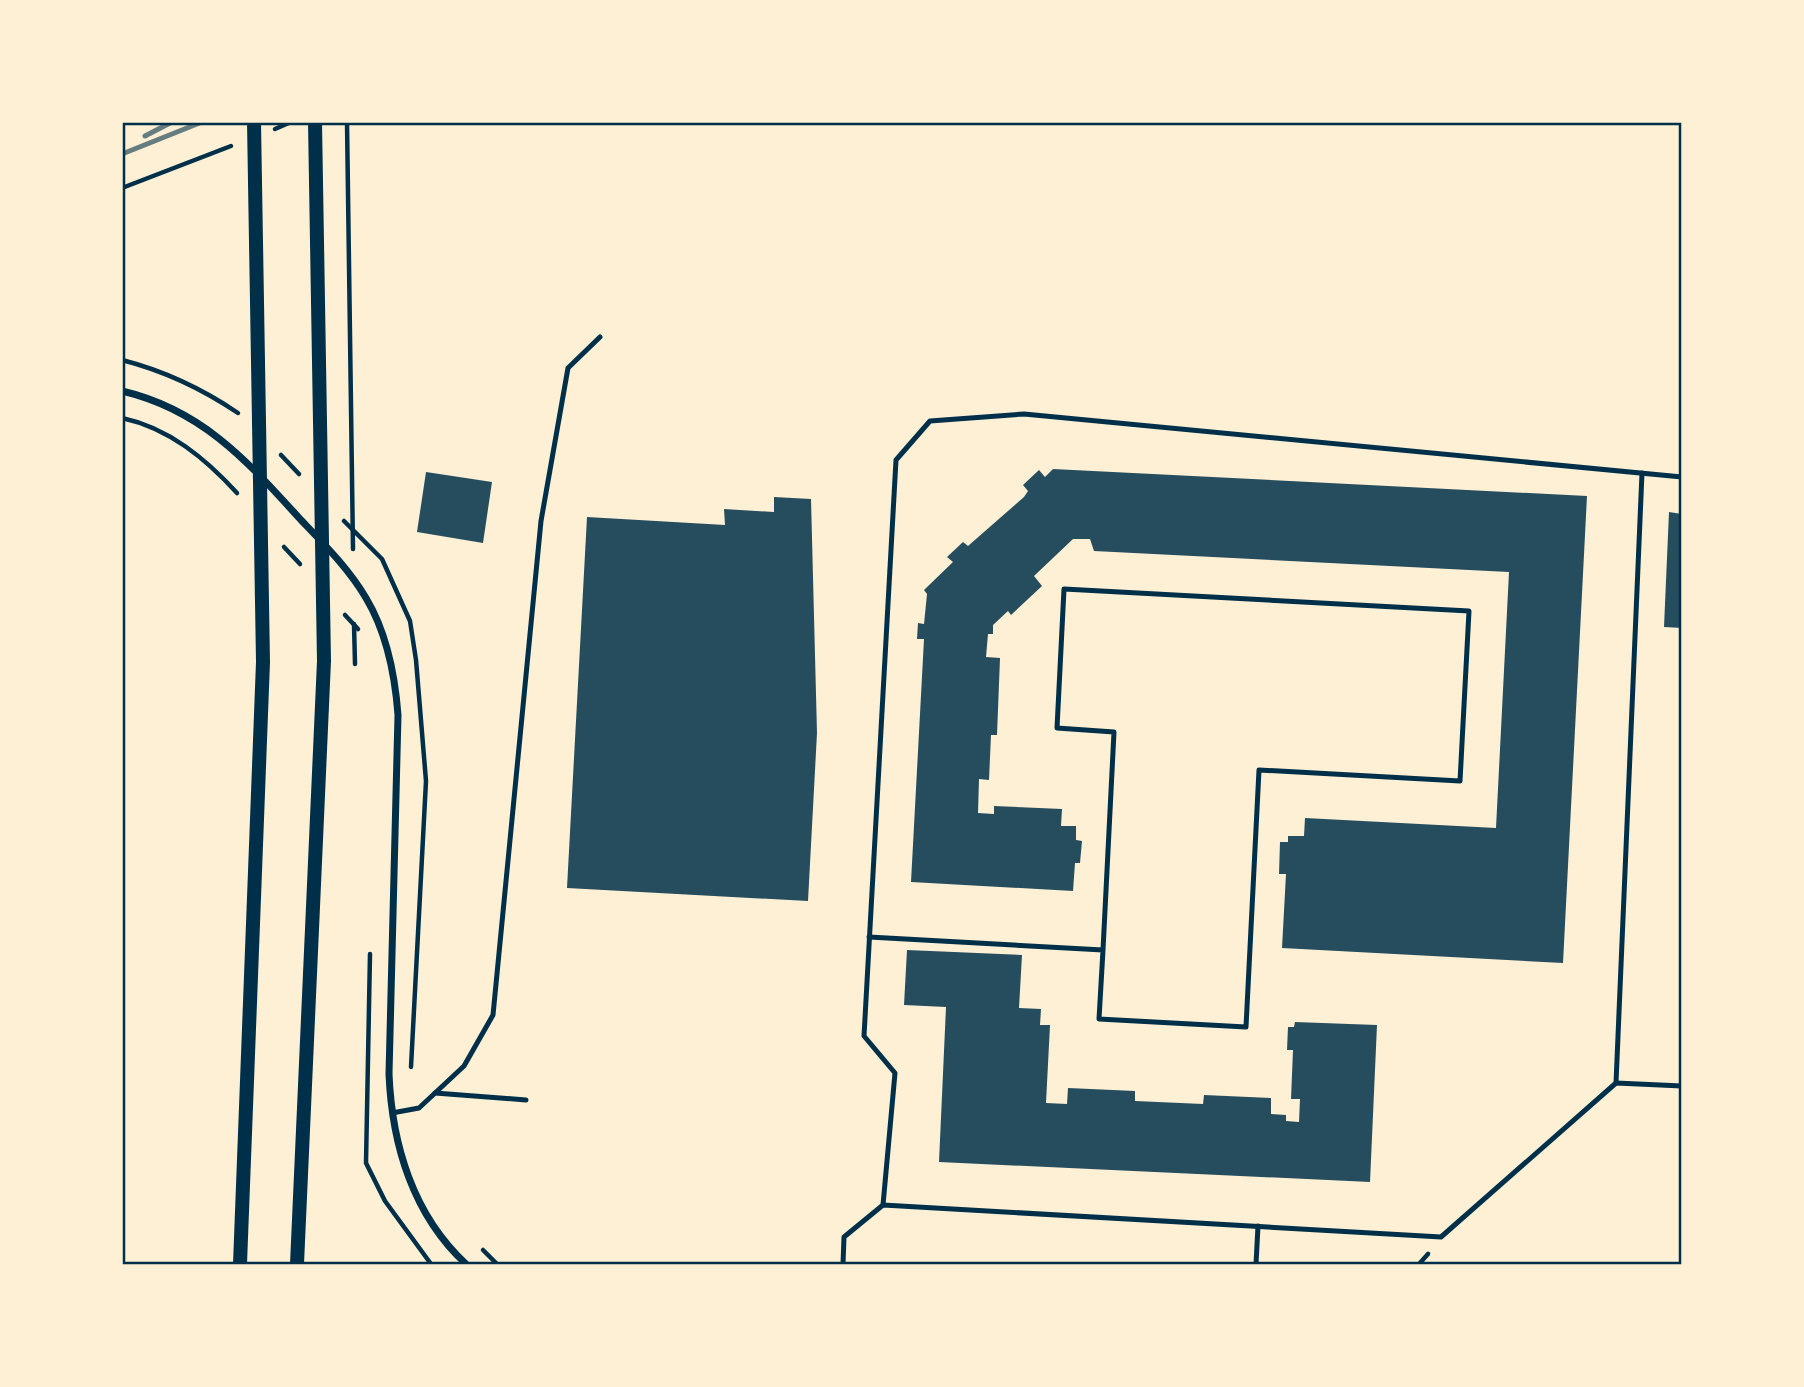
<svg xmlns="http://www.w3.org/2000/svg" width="1804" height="1387" font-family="'Fira Sans',sans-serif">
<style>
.building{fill:#264d5e}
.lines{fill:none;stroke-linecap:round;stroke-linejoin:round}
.path{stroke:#003049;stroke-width:4.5}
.service{stroke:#003049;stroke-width:5}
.minor{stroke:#003049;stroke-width:7}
.secondary{stroke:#003049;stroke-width:14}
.rail{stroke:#657d81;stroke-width:5}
.neatline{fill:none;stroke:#003049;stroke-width:2.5}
</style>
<rect width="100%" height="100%" fill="#fdf0d5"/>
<g class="building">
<path d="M1053 469 1587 496 1563 963 1282 948 1286 874H1279L1280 842H1288V836H1304L1305 818 1496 828 1509 572 1094 551 1090 539H1073L1034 576 1042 586 1011 615 1008 611 993 625V634H988L986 657 1000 658 997 735H991L989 780 979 779 978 813 994 814V806L1062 809 1061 826H1076V840L1082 841 1080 863H1075L1073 891 911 882 924 639H917L918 623 924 624 927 594 924 590 953 562 947 557 963 542 968 546 1024 497 1028 491 1023 485 1039 470 1045 477Z"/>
<path d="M426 472 492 482 483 543 417 532Z"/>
<path d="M774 497 811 499 817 733 808 901 567 888 587 517 725 525 724 509 774 512Z"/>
<path d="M1669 512 1682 514V628L1664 627Z"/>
<path d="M907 950 1022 955 1019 1008 1041 1009 1040 1025H1050L1046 1103 1067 1104 1068 1088 1135 1091V1101L1203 1104 1204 1095 1271 1098V1114L1286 1115V1121L1299 1122 1300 1099H1291L1293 1050H1287L1288 1027H1294L1295 1022 1377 1025 1370 1182 939 1162 946 1007 904 1005Z"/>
</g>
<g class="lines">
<g class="path">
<path d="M347 122 353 549"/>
<path d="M275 129 291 122"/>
<path d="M122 188 231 146"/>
<path d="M122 360C165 371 201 388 238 413"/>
<path d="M122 418C169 428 206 459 237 493"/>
<path d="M281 455 299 474"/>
<path d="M344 521 382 559 410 621 416 660 426 781 411 1067"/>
<path d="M284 547 300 564"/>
<path d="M345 615 358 629"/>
<path d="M354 624 355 664"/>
<path d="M370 954 366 1163 385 1201 431 1264"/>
<path d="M483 1250 497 1264"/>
<path d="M1419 1264 1428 1254"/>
</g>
<g class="service">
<path d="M869 937 1103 950 1114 732 1057 728 1064 589 1469 611 1460 781 1259 770 1246 1027 1099 1019 1103 950"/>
<path d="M1616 1083 1642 473"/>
<path d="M435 1093 526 1100"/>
<path d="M392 1113 419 1108 464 1066 493 1015 541 521 568 368 600 337"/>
<path d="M883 1205 895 1073 864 1036 896 460 930 421 1024 414 1682 477"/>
<path d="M843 1264 844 1237 883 1205 1441 1237 1616 1083 1682 1086"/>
<path d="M1256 1264 1258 1226"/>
</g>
<path class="minor" d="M122 391C203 410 248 462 301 520 324 544 349 569 366 598 387 633 395 675 398 715L389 1074C392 1145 413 1215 466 1264"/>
<g class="secondary">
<path d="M240 1264 263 662 254 122"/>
<path d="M297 1264 324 661 315 122"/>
</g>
<g class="rail">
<path d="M145 136 172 122"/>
<path d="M122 154 202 122"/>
</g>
</g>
<rect width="1804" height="1387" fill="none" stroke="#fdf0d5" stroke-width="248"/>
<rect x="124" y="124" width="1556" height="1139" class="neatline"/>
</svg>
